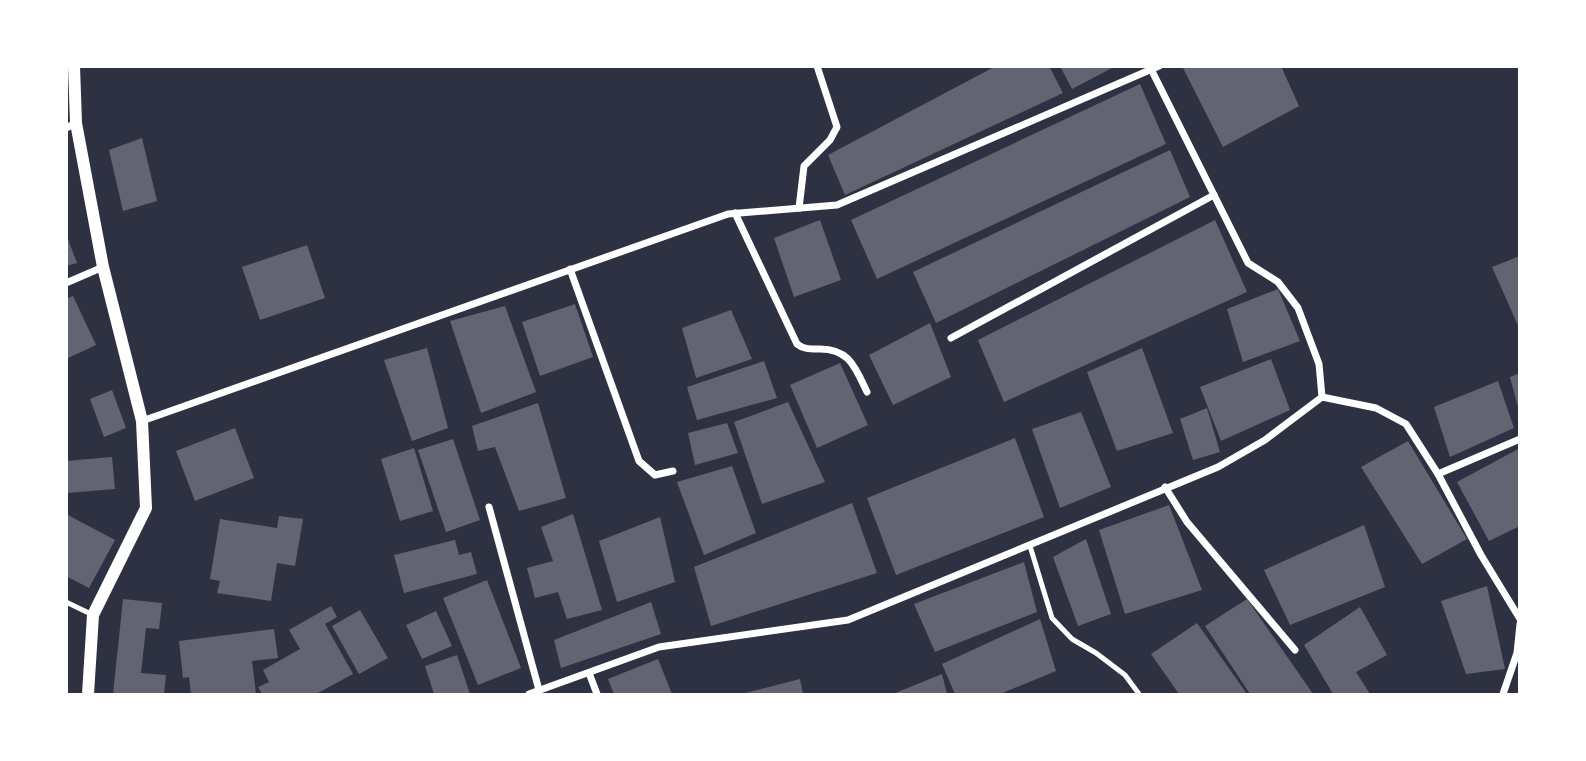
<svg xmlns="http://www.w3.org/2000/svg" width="1586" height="761" font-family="'Sofia Sans Condensed',sans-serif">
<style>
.building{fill:#626471}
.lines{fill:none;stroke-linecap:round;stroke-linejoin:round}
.service{stroke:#fff;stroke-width:5}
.minor{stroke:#fff;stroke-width:7}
.tertiary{stroke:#fff;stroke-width:12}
</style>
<rect width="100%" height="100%" fill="#2d3142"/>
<g class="building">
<path d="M996 66H1049L1063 93 845 195 828 155Z"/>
<path d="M1060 66H1116L1072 89Z"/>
<path d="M1185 66H1281L1299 106 1223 147 1183 68Z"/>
<path d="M1140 84 1166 144 877 279 851 220Z"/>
<path d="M142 138 157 201 123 211 109 150Z"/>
<path d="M1170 150 1190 197 936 323 913 272Z"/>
<path d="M820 220 841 280 794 297 774 238Z"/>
<path d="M1215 220 1247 292 1004 402 978 340Z"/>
<path d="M66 234 77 263 66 266Z"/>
<path d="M307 245 325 298 260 320 242 267Z"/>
<path d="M1520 256V330L1492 267Z"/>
<path d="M1278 289 1300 341 1243 362 1227 309Z"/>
<path d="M73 296 96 345 66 359V299Z"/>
<path d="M575 304 593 357 540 376 522 322Z"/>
<path d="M505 306 536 392 481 413 450 321Z"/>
<path d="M731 310 752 359 696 378 682 328Z"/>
<path d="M930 323 951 377 893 405 869 355Z"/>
<path d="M427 348 448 428 412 441 384 360Z"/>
<path d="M1142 348 1173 433 1117 451 1087 372Z"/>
<path d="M1271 359 1290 410 1221 441 1200 387Z"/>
<path d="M764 361 777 398 697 420 687 387Z"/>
<path d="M840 363 868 425 817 448 790 385Z"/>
<path d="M1520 373V411H1519L1510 377Z"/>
<path d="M1498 381 1514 428 1450 457 1434 407Z"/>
<path d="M112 390 126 428 104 437 90 399Z"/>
<path d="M788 402 825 482 762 504 734 422Z"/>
<path d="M538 403 566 498 519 511 495 447 478 451 472 426Z"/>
<path d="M1207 408 1220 452 1193 460 1180 419Z"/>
<path d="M1081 412 1111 487 1060 508 1032 429Z"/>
<path d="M727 423 738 453 695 465 688 433Z"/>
<path d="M235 428 254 478 195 501 176 451Z"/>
<path d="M1015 438 1044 517 896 575 867 498Z"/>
<path d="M453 439 480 520 446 532 418 450Z"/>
<path d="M1408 441 1467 539 1422 564 1361 467Z"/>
<path d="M414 448 433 511 400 521 381 459Z"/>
<path d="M1520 448V526L1489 541 1457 482Z"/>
<path d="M112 457 115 489 66 493V461Z"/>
<path d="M732 466 756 533 704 555 677 482Z"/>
<path d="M852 503 877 573 711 626 694 567Z"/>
<path d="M1169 505 1202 590 1125 614 1099 530Z"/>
<path d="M66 514 115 540 89 588 66 576Z"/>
<path d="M573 514 602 610 567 619 558 592 535 598 527 568 553 561 541 527Z"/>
<path d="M279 516 303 519 295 566 277 563 271 601 217 593 220 581 210 579 220 519 277 528Z"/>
<path d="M660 517 675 582 617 602 599 541Z"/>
<path d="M1364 525 1385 587 1290 625 1264 570Z"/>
<path d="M1086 539 1111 614 1078 626 1053 557Z"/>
<path d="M455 540 459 555 471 552 477 574 404 593 394 555Z"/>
<path d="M1024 562 1037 612 935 652 914 604Z"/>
<path d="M487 580 521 668 478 685 443 598Z"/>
<path d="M1487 586 1505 669 1466 674 1441 601Z"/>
<path d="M123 599 162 603 159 629 146 628 141 673 166 675 164 694H113Z"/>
<path d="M1247 599 1313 694H1250L1205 626Z"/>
<path d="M651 602 661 634 561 668 554 640Z"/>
<path d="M331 606 337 617 325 624 353 674 316 694H262L258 687 269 682 263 670 300 649 289 630Z"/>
<path d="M1360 607 1387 655 1356 672 1370 694H1333L1304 645Z"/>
<path d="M360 610 388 658 359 674 332 626Z"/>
<path d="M436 611 452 646 422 659 406 625Z"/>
<path d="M1040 619 1056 671 1000 694H955L942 664Z"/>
<path d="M1197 623 1247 694H1179L1151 654Z"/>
<path d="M274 629 278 658 252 661 256 694H191L189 677 183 678 179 641Z"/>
<path d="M457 655 470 694H434L425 666Z"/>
<path d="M658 659 672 694H614L608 679Z"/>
<path d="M942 674 947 694H893Z"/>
<path d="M800 679 803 694H741Z"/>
</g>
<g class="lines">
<g class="service">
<path d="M1030 546 1052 618 1072 639 1096 653 1125 675 1139 694"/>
<path d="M66 602 93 615"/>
</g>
<g class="minor">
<path d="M66 128 76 123"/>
<path d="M799 208 804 166 830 140 837 127 817 66"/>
<path d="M735 213 797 344C803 349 809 349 818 349 849 348 855 367 867 392"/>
<path d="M570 269 639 461 655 475 673 471"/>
<path d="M66 283 103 267"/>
<path d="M951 338 1214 195"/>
<path d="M1322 397 1376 408 1406 424 1438 474 1481 555 1520 619"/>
<path d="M142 421 728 214 837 205 1159 66"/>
<path d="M1438 474 1520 439"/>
<path d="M1165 487 1187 522 1295 650"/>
<path d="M489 507 539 690"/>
<path d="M589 673 597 694"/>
<path d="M529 694 659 647 848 620 1218 467 1265 440 1322 397 1319 364 1298 308 1278 282 1248 263 1152 71"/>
<path d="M1503 694 1517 653 1520 624"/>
</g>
<path class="tertiary" d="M74 66 76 123 103 267 142 421 146 508 93 615 88 694"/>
</g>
<rect width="1586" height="761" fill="none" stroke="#ffffff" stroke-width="136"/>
</svg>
